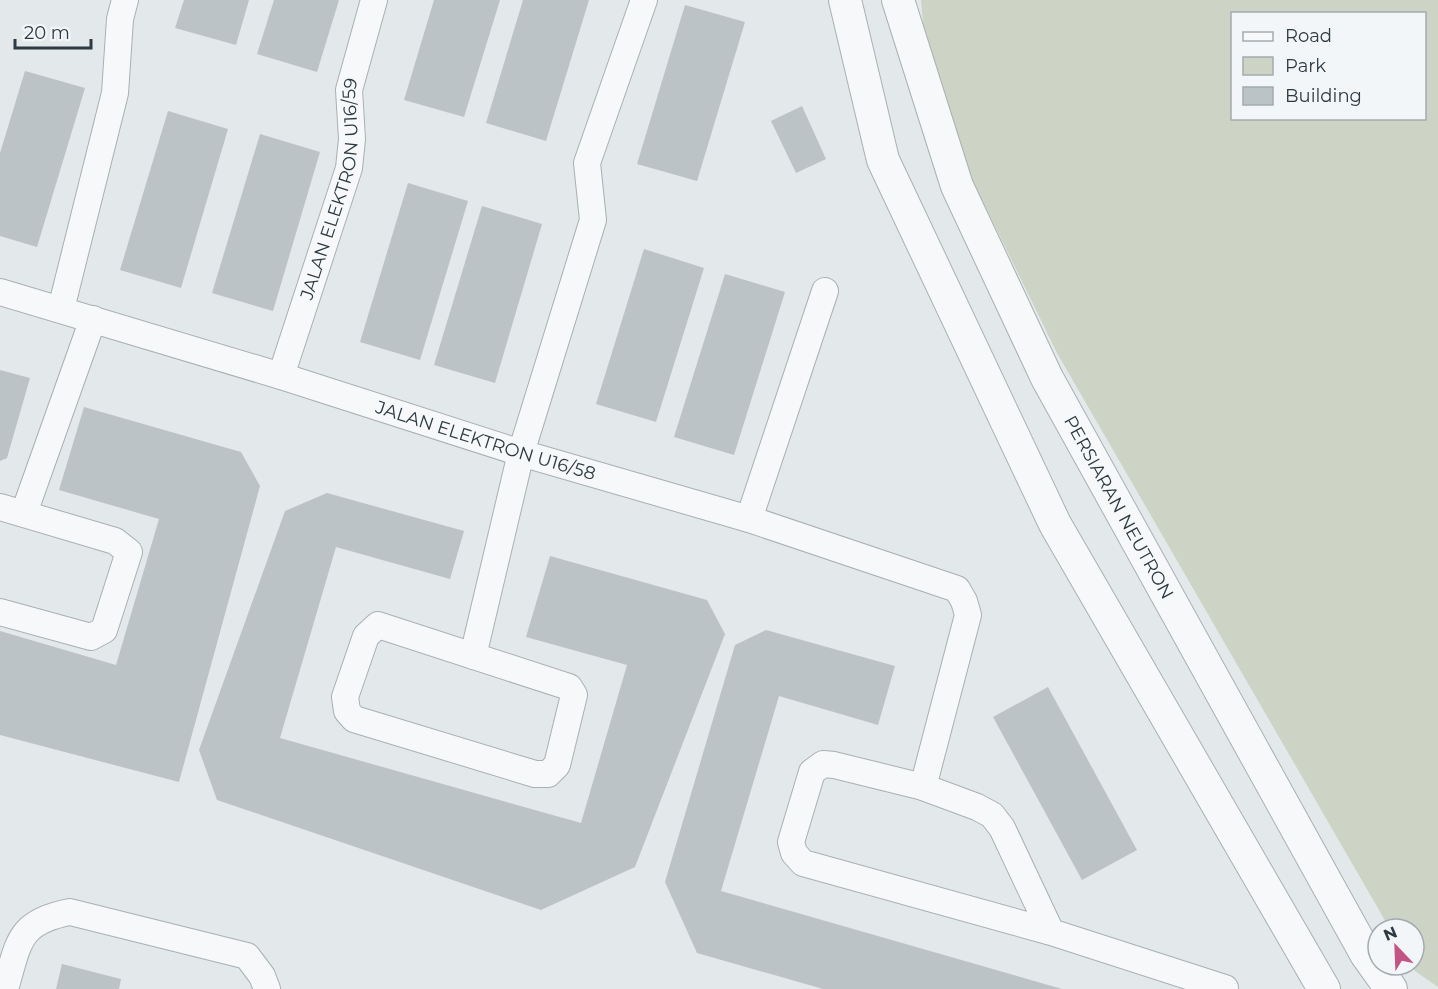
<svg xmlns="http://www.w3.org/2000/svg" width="1438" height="989" font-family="Montserrat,sans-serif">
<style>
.green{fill:#cdd3c5;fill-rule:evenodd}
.building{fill:#bbc3c7}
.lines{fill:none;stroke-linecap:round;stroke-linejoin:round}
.minor-casing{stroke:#a9b0b4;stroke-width:28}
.tertiary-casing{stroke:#a9b0b4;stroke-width:34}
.minor{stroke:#f6f8f9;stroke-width:26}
.tertiary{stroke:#f6f8f9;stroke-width:32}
.labels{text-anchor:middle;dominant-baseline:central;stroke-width:4.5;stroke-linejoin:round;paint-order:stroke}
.street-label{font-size:18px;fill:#2d3a41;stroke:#f3f6f8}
</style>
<rect width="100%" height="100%" fill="#e3e8ea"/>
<path class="green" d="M921,0H1438V987L1415,971L1411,965H1414V929H1390L1057,353L964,163L923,23ZM1232,14H1424V118H1232Z"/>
<g class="building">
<polygon points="184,0 249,0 236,45 175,28"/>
<polygon points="274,0 339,0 317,72 257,54"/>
<polygon points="434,0 500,0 464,117 404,100"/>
<polygon points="523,0 589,0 546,141 486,123"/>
<polygon points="685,5 745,22 697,181 637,164"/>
<polygon points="25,71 85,88 37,247 0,236 0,153"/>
<polygon points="802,106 826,159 796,173 771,121"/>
<polygon points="168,111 228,129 181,288 120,270"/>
<polygon points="260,134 320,152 273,311 212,293"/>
<polygon points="408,183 468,201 420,360 360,342"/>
<polygon points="482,206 542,224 495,383 434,365"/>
<polygon points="644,249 704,268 656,422 596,404"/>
<polygon points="725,274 785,292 734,455 674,437"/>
<polygon points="0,370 30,378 7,458 0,461"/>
<polygon points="84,407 241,452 260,486 179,782 0,735 0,631 116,665 159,519 59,490"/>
<polygon points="327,493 464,531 450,579 336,547 280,738 581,823 627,665 526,637 550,556 707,600 725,634 635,867 541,910 217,800 199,750 285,511"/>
<polygon points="766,630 895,666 878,725 779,696 721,891 1062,989 823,989 697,953 665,882 735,645"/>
<polygon points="1048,687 1137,850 1082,880 993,717"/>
<polygon points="62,964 121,979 119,989 56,989"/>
</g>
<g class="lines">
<g class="minor-casing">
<g id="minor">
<path id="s1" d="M0,292L281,376L521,453L749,519L957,589L964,601L968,615L923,787"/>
<polyline points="61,309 115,93 120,19 125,0"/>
<path id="s2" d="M281,376L349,168L352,139L349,90L374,0"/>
<polyline points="0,507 115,541 129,552 104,630 91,637 0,612"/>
<polyline points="24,513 93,319"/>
<polyline points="749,519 825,291"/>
<polygon points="378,625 569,687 574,695 557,765 548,774 535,774 354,719 347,711 345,697 366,636"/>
<polyline points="473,656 521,453 593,220 587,163 644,0"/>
<polyline points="1051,932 1002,828 992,815 977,807 923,787 834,765 823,764 812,772 791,842 794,853 803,863 1051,932 1225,988"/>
<path d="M5,989C19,943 17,922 70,912L247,956L262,976L267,989"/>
</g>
</g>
<g class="tertiary-casing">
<g id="tertiary">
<polyline points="845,0 883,160 1055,524 1324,989"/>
<path id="s3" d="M898,0L957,186L1047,378L1366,954L1391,989"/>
</g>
</g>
<use href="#minor" class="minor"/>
<use href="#tertiary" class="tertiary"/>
</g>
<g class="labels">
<g class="street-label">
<text stroke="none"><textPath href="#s2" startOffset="195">JALAN ELEKTRON U16/59</textPath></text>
<text stroke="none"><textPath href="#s1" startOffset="508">JALAN ELEKTRON U16/58</textPath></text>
<text stroke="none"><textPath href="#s3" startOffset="555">PERSIARAN NEUTRON</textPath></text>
</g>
</g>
<rect x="1231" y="12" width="195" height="108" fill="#f3f6f8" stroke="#a4abaf" stroke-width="1.5"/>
<rect x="1243" y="32" width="30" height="9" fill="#f6f8f9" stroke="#a4abaf" stroke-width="1.5"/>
<text x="1285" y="42" font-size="18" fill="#2d3a41">Road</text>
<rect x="1243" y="57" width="30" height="18" fill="#cdd3c5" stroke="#a4abaf" stroke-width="1.5"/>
<text x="1285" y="72" font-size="18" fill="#2d3a41">Park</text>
<rect x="1243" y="87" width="30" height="18" fill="#bbc3c7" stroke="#a4abaf" stroke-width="1.5"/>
<text x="1285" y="102" font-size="18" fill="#2d3a41">Building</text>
<g transform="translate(1396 947) rotate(337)"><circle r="28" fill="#f3f6f8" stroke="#a4abaf" stroke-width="1.5"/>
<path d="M0-4.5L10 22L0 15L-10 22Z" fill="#c35585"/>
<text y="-9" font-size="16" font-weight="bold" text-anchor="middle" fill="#2d3a41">N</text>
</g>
<path d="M15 39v9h76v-9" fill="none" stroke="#2d3a41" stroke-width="3"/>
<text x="24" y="39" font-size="18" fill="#2d3a41" stroke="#f3f6f8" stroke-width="4.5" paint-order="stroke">20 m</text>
</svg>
